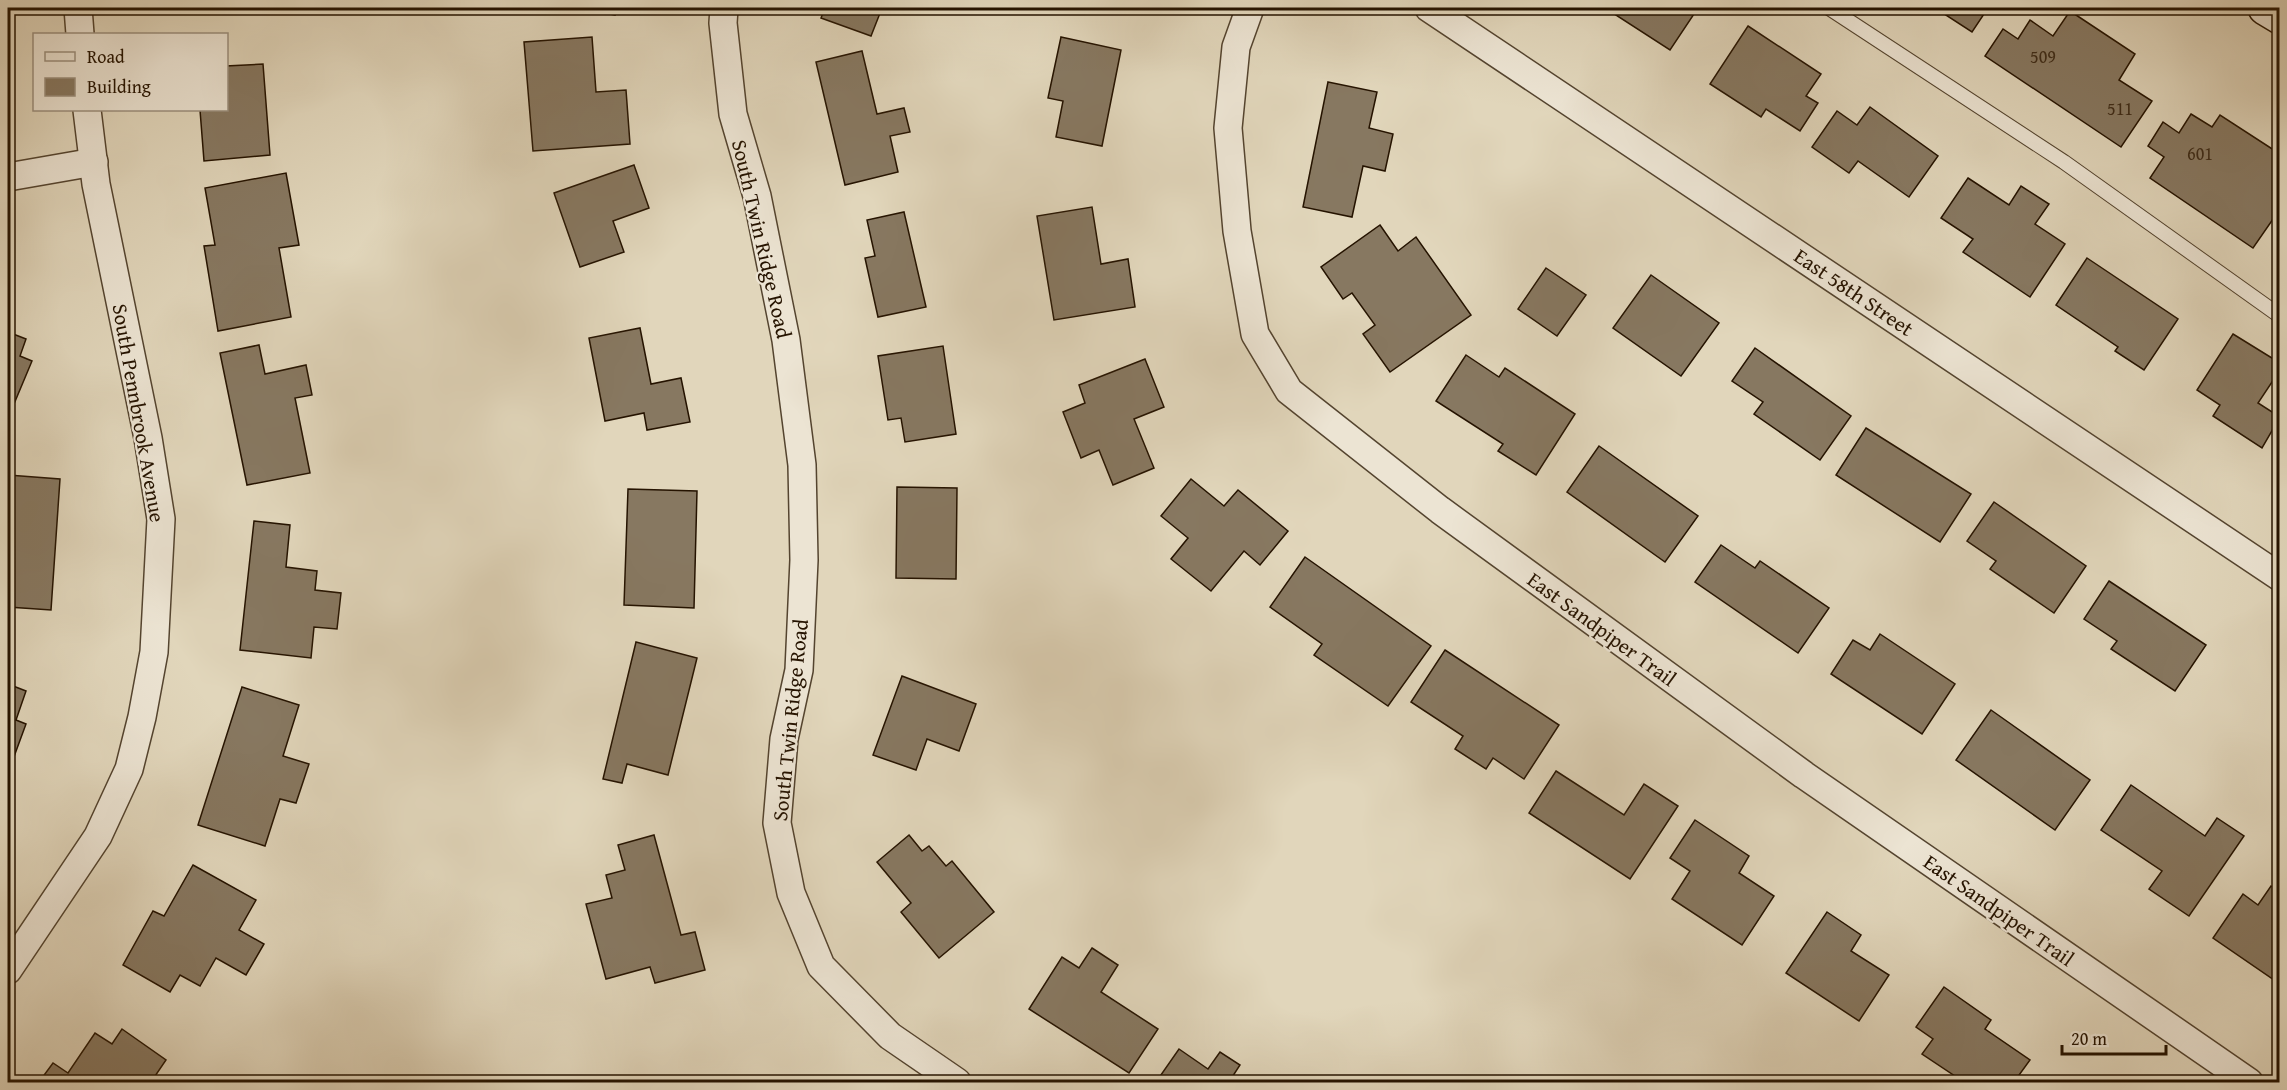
<svg xmlns="http://www.w3.org/2000/svg" width="2287" height="1090" font-family="'Gentium Book Plus',serif">
<style>
.building{fill:#877861;stroke:#251300;stroke-width:1.5}
.lines{fill:none;stroke-linecap:round;stroke-linejoin:round}
.service-casing{stroke:#54442f;stroke-width:16}
.minor-casing{stroke:#54442f;stroke-width:30}
.secondary-casing{stroke:#251300;stroke-width:36}
.service{stroke:#ece4d3;stroke-width:14}
.minor{stroke:#ece4d3;stroke-width:27}
.secondary{stroke:#ece4d3;stroke-width:33}
.labels{text-anchor:middle;dominant-baseline:central;stroke-width:4.5;stroke-linejoin:round;paint-order:stroke}
.number-label{font-size:18px;fill:#3e2c18}
.street-label{font-size:21px;fill:#251300;stroke:#ece4d3}
</style>
<rect width="100%" height="100%" fill="#e1d6bb"/>
<filter id="stains"><feTurbulence type="fractalNoise" baseFrequency=".00333" numOctaves="4"/><feColorMatrix values="0 0 0 0 .2 0 0 0 0 .09 0 0 0 0 .02 0 0 0 .5 -.17"/></filter>
<radialGradient id="worn" r=".72"><stop offset=".6" stop-color="#630" stop-opacity="0"/><stop offset="1" stop-color="#630" stop-opacity=".3"/></radialGradient>
<g class="building">
<polygon points="582,8 616,8 615,15"/>
<polygon points="825,8 882,8 871,36 821,18"/>
<polygon points="1605,8 1698,8 1670,50"/>
<polygon points="1935,8 1988,8 1972,32"/>
<polygon points="2070,11 2135,54 2119,80 2152,101 2121,147 1985,56 2003,29 2018,39 2030,20 2053,36"/>
<polygon points="1748,26 1821,74 1806,96 1818,103 1800,131 1766,109 1761,117 1710,84"/>
<polygon points="592,37 596,92 626,90 630,144 533,151 524,42"/>
<polygon points="1061,37 1121,50 1102,146 1056,137 1063,101 1048,98"/>
<polygon points="862,51 877,114 904,108 910,132 890,136 898,172 845,185 816,62"/>
<polygon points="263,64 270,155 204,161 200,110 226,110 226,66"/>
<polygon points="1328,82 1377,92 1369,128 1393,134 1385,171 1363,166 1352,217 1303,207"/>
<polygon points="1870,107 1938,156 1909,197 1858,161 1849,173 1812,147 1837,111 1857,125"/>
<polygon points="2191,114 2212,127 2220,115 2280,154 2280,165 2276,171 2280,173 2280,209 2253,248 2150,178 2164,157 2148,146 2163,122 2179,133"/>
<polygon points="634,165 649,208 613,221 624,252 580,267 554,193"/>
<polygon points="286,173 299,245 279,248 291,317 218,331 204,246 215,245 205,188"/>
<polygon points="1968,178 2009,205 2021,186 2049,204 2035,224 2065,244 2030,297 1963,252 1973,239 1941,218"/>
<polygon points="1092,207 1101,264 1128,259 1135,307 1054,320 1037,216"/>
<polygon points="904,212 926,307 878,317 865,258 875,256 867,220"/>
<polygon points="1380,225 1398,251 1416,237 1471,315 1390,372 1363,334 1375,325 1352,293 1343,299 1321,267"/>
<polygon points="2087,258 2178,319 2144,370 2115,351 2118,347 2056,305"/>
<polygon points="1546,268 1586,295 1557,336 1518,309"/>
<polygon points="1651,275 1719,323 1681,376 1613,328"/>
<polygon points="640,328 651,384 681,378 690,422 647,430 644,413 605,421 589,338"/>
<polygon points="8,332 26,339 20,356 32,361 11,411 8,410"/>
<polygon points="2233,334 2280,363 2280,370 2258,403 2280,417 2262,448 2213,416 2220,405 2197,390"/>
<polygon points="259,345 265,374 306,365 312,395 295,398 310,473 247,485 220,353"/>
<polygon points="943,346 956,434 905,442 901,418 888,420 878,356"/>
<polygon points="1755,348 1851,416 1820,460 1754,414 1763,402 1732,381"/>
<polygon points="1466,355 1499,377 1505,368 1575,414 1536,475 1498,451 1503,444 1436,401"/>
<polygon points="1145,359 1164,407 1134,419 1154,468 1113,485 1099,450 1081,458 1063,412 1085,403 1079,385"/>
<polygon points="1866,428 1971,494 1940,542 1836,475"/>
<polygon points="1599,446 1698,516 1665,562 1567,492"/>
<polygon points="8,475 60,479 51,610 8,607"/>
<polygon points="1191,479 1224,506 1238,490 1288,531 1260,565 1244,551 1211,591 1171,559 1188,538 1161,516"/>
<polygon points="897,487 957,488 956,579 896,578"/>
<polygon points="628,489 697,491 694,608 624,605"/>
<polygon points="1994,502 2086,566 2054,613 1990,569 1996,561 1967,541"/>
<polygon points="254,521 290,525 286,567 317,571 315,590 341,593 337,629 314,627 311,658 240,650"/>
<polygon points="1721,545 1755,568 1760,561 1829,608 1798,653 1695,582"/>
<polygon points="1305,557 1431,646 1388,706 1314,655 1322,644 1270,607"/>
<polygon points="2109,581 2206,645 2175,691 2111,649 2117,641 2084,619"/>
<polygon points="1880,634 1955,684 1922,734 1831,674 1853,640 1870,650"/>
<polygon points="636,642 697,658 668,775 627,764 622,783 603,779"/>
<polygon points="1445,650 1559,725 1524,779 1493,758 1486,769 1455,749 1463,736 1411,702"/>
<polygon points="902,676 976,704 959,751 927,739 916,770 873,755"/>
<polygon points="8,684 26,691 16,720 26,724 8,773"/>
<polygon points="242,687 299,705 283,756 309,764 296,803 280,799 265,846 198,825"/>
<polygon points="1991,710 2090,780 2055,830 1956,760"/>
<polygon points="1556,771 1624,815 1644,784 1678,806 1630,879 1529,813"/>
<polygon points="2131,785 2205,836 2217,818 2244,836 2189,916 2149,889 2162,871 2101,830"/>
<polygon points="1695,820 1749,856 1739,873 1774,896 1742,945 1672,899 1690,871 1670,858"/>
<polygon points="654,835 681,935 695,932 705,970 655,983 650,967 606,979 586,904 612,898 606,875 625,870 618,845"/>
<polygon points="909,835 922,851 929,846 946,866 952,861 994,912 939,958 901,912 911,903 877,862"/>
<polygon points="193,865 256,900 239,930 264,944 246,975 216,958 200,986 180,975 170,992 123,965 153,911 164,916"/>
<polygon points="2271,886 2280,892 2280,984 2213,938 2243,894 2258,905"/>
<polygon points="1827,912 1861,935 1851,951 1889,975 1859,1021 1786,973"/>
<polygon points="1092,948 1118,965 1101,992 1158,1029 1129,1073 1029,1009 1062,957 1079,968"/>
<polygon points="1944,987 1991,1020 1985,1029 2030,1060 2014,1082 1964,1082 1922,1054 1933,1039 1916,1027"/>
<polygon points="122,1029 166,1060 151,1082 39,1082 53,1063 68,1073 95,1033 112,1044"/>
<polygon points="1179,1049 1208,1069 1220,1052 1240,1065 1229,1082 1156,1082"/>
</g>
<g class="lines">
<g class="service-casing">
<polyline id="service" points="1829,8 2064,162 2280,316"/>
</g>
<g class="minor-casing">
<g id="minor">
<polyline points="78,8 80,34"/>
<polyline points="724,8 723,23 733,114 757,196 786,340 802,465 804,560 799,670 784,739 777,823 791,893 821,966 890,1036 957,1082"/>
<polyline points="1250,8 1236,47 1228,128 1237,231 1255,334 1289,391 1440,510 1804,775 2249,1082"/>
<polyline points="1429,8 2280,577"/>
<polyline points="8,177 94,162"/>
<polyline points="8,970 98,836 129,769 142,717 154,652 161,519 148,438 96,184 87,110"/>
</g>
</g>
<g class="secondary-casing">
<polyline id="secondary" points="2265,8 2280,17"/>
</g>
<use href="#service" class="service"/>
<use href="#minor" class="minor"/>
<use href="#secondary" class="secondary"/>
</g>
<g class="labels">
<g class="number-label">
<text x="2043" y="56">509</text>
<text x="2120" y="108">511</text>
<text x="2200" y="153">601</text>
</g>
<g class="street-label">
<text transform="translate(762 239) rotate(77)">South Twin Ridge Road</text>
<text transform="translate(1854 292) rotate(34)">East 58th Street</text>
<text transform="translate(139 413) rotate(80)">South Pennbrook Avenue</text>
<text transform="translate(1602 629) rotate(36)">East Sandpiper Trail</text>
<text transform="translate(790 720) rotate(-84)">South Twin Ridge Road</text>
<text transform="translate(1999 910) rotate(35)">East Sandpiper Trail</text>
</g>
</g>
<rect width="2287" height="1090" fill="none" stroke="#e1d6bb" stroke-width="30"/>
<rect x="9" y="9" width="2269" height="1072" fill="none" stroke="#251300" stroke-width="3"/>
<rect x="15" y="15" width="2257" height="1060" fill="none" stroke="#251300" stroke-width="1.5"/>
<rect x="33" y="33" width="195" height="78" fill="#ece4d3" stroke="#9c907f" stroke-width="1.5"/>
<rect x="45" y="52" width="30" height="9" fill="#ece4d3" stroke="#9c907f" stroke-width="1.5"/>
<text x="87" y="63" font-size="18" fill="#251300">Road</text>
<rect x="45" y="78" width="30" height="18" fill="#877861" stroke="#9c907f" stroke-width="1.5"/>
<text x="87" y="93" font-size="18" fill="#251300">Building</text>
<path d="M2062 1045v9h104v-9" fill="none" stroke="#251300" stroke-width="3"/>
<text x="2071" y="1045" font-size="18" fill="#251300" stroke="#ece4d3" stroke-width="4.5" paint-order="stroke">20 m</text>
<rect width="100%" height="100%" filter="url(#stains)"/>
<rect width="100%" height="100%" fill="url(#worn)"/>
</svg>
